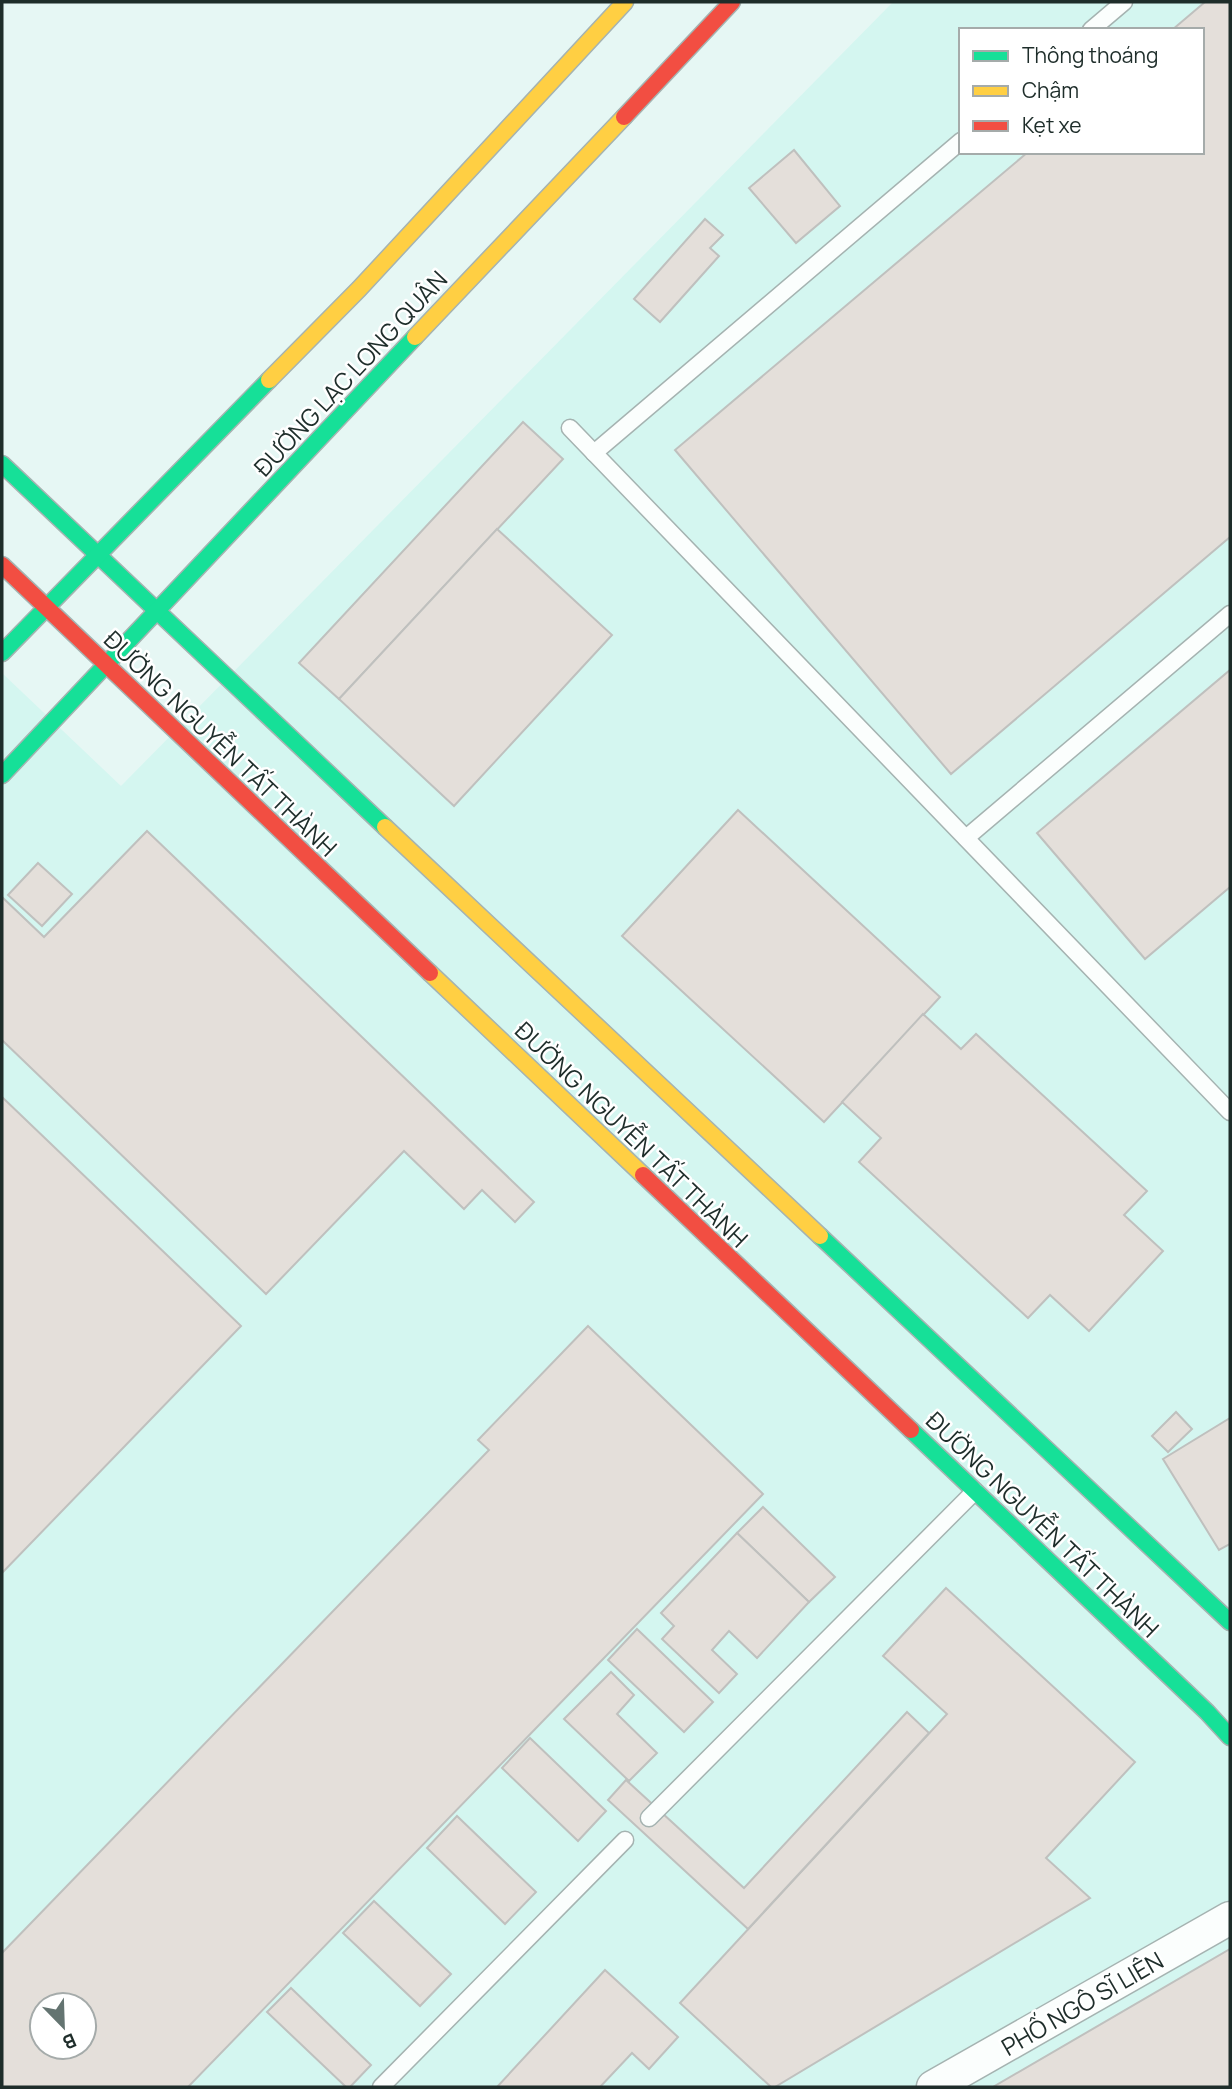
<svg xmlns="http://www.w3.org/2000/svg" width="1232" height="2089" font-family="Manrope,sans-serif">
<style>
.built{fill:#d4f6f0;fill-rule:evenodd}
.building{fill:#e4dfda;stroke:#bfc0be;stroke-width:2;fill-rule:evenodd}
.lines{fill:none;stroke-linecap:round;stroke-linejoin:round}
.lane-casing{stroke:#a5b3b1;stroke-width:19}
.street-casing{stroke:#a5b3b1;stroke-width:35}
.fast-casing{stroke:#a5b3b1;stroke-width:19}
.slow-casing{stroke:#a5b3b1;stroke-width:19}
.jam-casing{stroke:#a5b3b1;stroke-width:19}
.lane{stroke:#fbfefd;stroke-width:16}
.street{stroke:#fbfefd;stroke-width:32}
.fast{stroke:#16e098;stroke-width:16}
.slow{stroke:#ffcf43;stroke-width:16}
.jam{stroke:#f24e42;stroke-width:16}
.labels{text-anchor:middle;dominant-baseline:central;stroke-width:5;stroke-linejoin:round;paint-order:stroke}
.street-label{font-size:24px;fill:#1e2d2a;stroke:#fff}
</style>
<rect width="100%" height="100%" fill="#e6f7f4"/>
<path class="built" d="M893,2H1230V2087H2V673L121,786ZM961,30H1202V152H961ZM42,2005H84V2047H42Z"/>
<g class="building">
<polygon points="1205,2 1230,2 1230,537 951,774 675,450 1028,152 1202,152 1202,30 1172,30"/>
<polygon points="794,150 840,206 796,243 749,188"/>
<polygon points="705,219 723,235 710,248 719,256 660,322 634,299"/>
<polygon points="523,422 563,459 339,699 299,663"/>
<polygon points="497,529 612,635 454,806 339,699"/>
<polygon points="1230,670 1230,887 1145,959 1037,833"/>
<polygon points="738,810 940,997 824,1122 622,936"/>
<polygon points="147,831 534,1202 515,1222 482,1190 464,1209 404,1151 266,1294 2,1040 2,899 3,898 44,937"/>
<polygon points="38,863 72,894 42,926 8,895"/>
<polygon points="923,1014 961,1049 976,1034 1147,1191 1124,1215 1163,1251 1089,1331 1050,1295 1028,1318 859,1162 881,1138 842,1102"/>
<polygon points="2,1097 241,1326 2,1573"/>
<path d="M588,1326L763,1494L188,2087H2V1953L489,1450L478,1440ZM42,2005H84V2047H42Z"/>
<polygon points="1176,1412 1192,1429 1168,1452 1152,1436"/>
<polygon points="1230,1418 1230,1544 1219,1550 1163,1459"/>
<polygon points="763,1507 835,1577 809,1602 737,1533"/>
<polygon points="737,1533 809,1602 757,1658 729,1631 712,1650 737,1674 719,1693 662,1639 674,1626 661,1613"/>
<polygon points="946,1588 1135,1762 1046,1858 1090,1898 775,2087 771,2087 680,2003 947,1714 883,1656"/>
<polygon points="637,1629 713,1702 684,1732 608,1660"/>
<polygon points="611,1672 634,1695 617,1714 657,1753 629,1781 564,1719"/>
<polygon points="907,1712 929,1733 748,1929 608,1800 626,1780 744,1888"/>
<polygon points="530,1738 606,1811 578,1841 502,1768"/>
<polygon points="457,1816 536,1892 505,1924 427,1848"/>
<polygon points="374,1901 451,1974 420,2006 343,1933"/>
<polygon points="1230,1949 1230,2087 993,2087"/>
<polygon points="605,1970 678,2037 649,2069 632,2053 600,2087 497,2087"/>
<polygon points="291,1988 371,2065 350,2087 346,2087 267,2012"/>
</g>
<g class="lines">
<g class="lane-casing">
<g id="lane">
<polyline points="1091,30 1124,2"/>
<polyline points="570,428 1230,1112"/>
<polyline points="594,453 961,141"/>
<polyline points="966,838 1230,614"/>
<polyline points="649,1818 975,1491"/>
<polyline points="381,2087 625,1840"/>
</g>
</g>
<g class="street-casing">
<polyline id="street" points="933,2087 1230,1918"/>
</g>
<g class="fast-casing">
<g id="fast">
<polyline points="2,464 385,827"/>
<polyline points="2,653 269,380"/>
<polyline points="2,775 415,337"/>
<polyline points="820,1236 1230,1622"/>
<polyline points="911,1430 1207,1712 1230,1737"/>
</g>
</g>
<g class="slow-casing">
<g id="slow">
<polyline points="415,337 624,117"/>
<polyline points="269,380 359,289 625,2"/>
<polyline points="385,827 820,1236"/>
<polyline points="430,973 643,1175"/>
</g>
</g>
<g class="jam-casing">
<g id="jam">
<polyline points="624,117 732,2"/>
<polyline points="2,565 430,973"/>
<polyline points="643,1175 911,1430"/>
</g>
</g>
<use href="#lane" class="lane"/>
<use href="#street" class="street"/>
<use href="#fast" class="fast"/>
<use href="#slow" class="slow"/>
<use href="#jam" class="jam"/>
</g>
<g class="labels">
<g class="street-label">
<text transform="translate(350 373) rotate(-47)">ĐƯỜNG LẠC LONG QUÂN</text>
<text transform="translate(221 743) rotate(44)">ĐƯỜNG NGUYỄN TẤT THÀNH</text>
<text transform="translate(632 1134) rotate(44)">ĐƯỜNG NGUYỄN TẤT THÀNH</text>
<text transform="translate(1043 1524) rotate(44)">ĐƯỜNG NGUYỄN TẤT THÀNH</text>
<text transform="translate(1082 2003) rotate(-30)">PHỐ NGÔ SĨ LIÊN</text>
</g>
</g>
<rect width="1232" height="2089" fill="none" stroke="#1e2d2a" stroke-width="7"/>
<rect x="959" y="28" width="245" height="126" fill="#ffffff" stroke="#a5abaa" stroke-width="2"/>
<rect x="973" y="51" width="35" height="10" fill="#16e098" stroke="#a5abaa" stroke-width="2"/>
<text x="1022" y="63" font-size="21" fill="#1e2d2a">Thông thoáng</text>
<rect x="973" y="86" width="35" height="10" fill="#ffcf43" stroke="#a5abaa" stroke-width="2"/>
<text x="1022" y="98" font-size="21" fill="#1e2d2a">Chậm</text>
<rect x="973" y="121" width="35" height="10" fill="#f24e42" stroke="#a5abaa" stroke-width="2"/>
<text x="1022" y="133" font-size="21" fill="#1e2d2a">Kẹt xe</text>
<g transform="translate(63 2026) rotate(157)"><circle r="33" fill="#ffffff" stroke="#a5abaa" stroke-width="2"/>
<path d="M0-5L12 26L0 18L-12 26Z" fill="#647471"/>
<text y="-10" font-size="19" font-weight="bold" text-anchor="middle" fill="#1e2d2a">B</text>
</g>
</svg>
